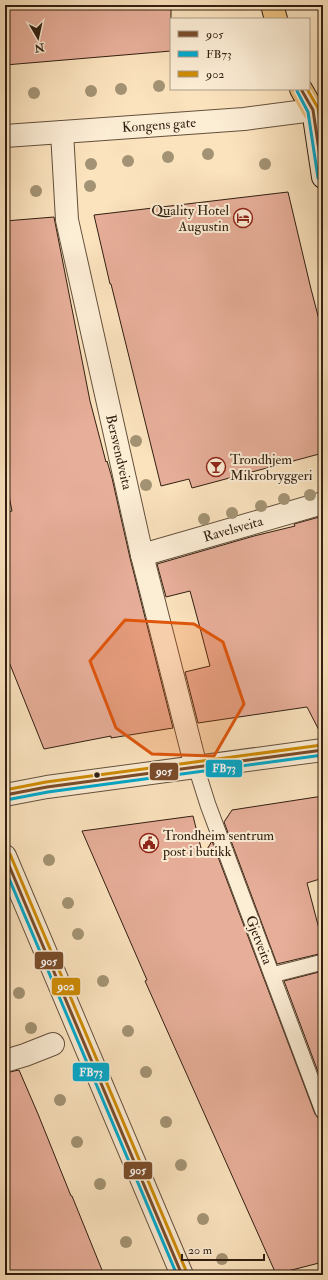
<svg xmlns="http://www.w3.org/2000/svg" width="328" height="1280" font-family="'IM FELL Double Pica',serif">
<style>
.building{fill:#e7ae99;stroke:#311f11}
.lines{fill:none;stroke-linecap:round;stroke-linejoin:round}
.service-casing{stroke:#64503c;stroke-width:17}
.pedestrian-casing{stroke:#64503c;stroke-width:24}
.minor-casing{stroke:#64503c;stroke-width:24}
.secondary-casing{stroke:#311f11;stroke-width:24}
.primary-casing{stroke:#311f11;stroke-width:24}
.service{stroke:#fcedd5;stroke-width:15}
.pedestrian{stroke:#fcedd5;stroke-width:22}
.minor{stroke:#fcedd5;stroke-width:22}
.secondary{stroke:#fcedd5;stroke-width:22}
.primary{stroke:#eec27f;stroke-width:22}
.bus-1-casing{stroke:#fcedd5;stroke-width:6}
.bus-2-casing{stroke:#fcedd5;stroke-width:6}
.bus-3-casing{stroke:#fcedd5;stroke-width:6}
.bus-1{stroke:#7a4b2a;stroke-width:3}
.bus-2{stroke:#00a9ce;stroke-width:3}
.bus-3{stroke:#cf8b03;stroke-width:3}
.tree{fill:#a39374}
.marked{fill:#df560c;fill-opacity:0.2;stroke:#df560c;stroke-width:3;stroke-linejoin:round}
.bus-dot{fill:#311f11;stroke:#fcedd5;stroke-width:1.5}
.labels{text-anchor:middle;dominant-baseline:central;stroke-width:4;stroke-linejoin:round;paint-order:stroke}
.street-label{font-size:14px;fill:#311f11;stroke:#fcedd5}
.poi-label{font-size:14px;fill:#311f11;stroke:#fcedd5;text-anchor:start}
.line-badge{stroke:#fcedd5;stroke-width:1.5}
.badge-label{font-size:11px;text-anchor:middle;font-weight:bold;fill:#fff}
</style>
<rect width="100%" height="100%" fill="#fbe3be"/>
<filter id="stains"><feTurbulence type="fractalNoise" baseFrequency=".005" numOctaves="4"/><feColorMatrix values="0 0 0 0 .2 0 0 0 0 .09 0 0 0 0 .02 0 0 0 .5 -.17"/></filter>
<radialGradient id="worn" r=".72"><stop offset=".6" stop-color="#630" stop-opacity="0"/><stop offset="1" stop-color="#630" stop-opacity=".3"/></radialGradient>
<g class="building">
<polygon points="5,5 171,5 171,51 5,65"/>
<polygon points="288,192 311,289 323,335 323,453 192,488 189,479 161,486 111,284 110,284 94,215"/>
<polygon points="54,217 90,401 106,462 107,461 112,478 130,558 173,728 111,738 111,736 44,749 5,652 5,513 12,511 5,476 5,221"/>
<polygon points="323,516 323,738 307,707 198,723 185,672 210,666 200,628 190,591 166,597 157,564 254,536 295,526 294,524"/>
<polygon points="323,796 323,878 307,883 323,944 323,953 277,964 224,822 232,810"/>
<polygon points="193,816 203,856 212,841 315,1114 318,1118 323,1120 323,1262 276,1274 145,981 147,980 82,831"/>
<polygon points="323,971 323,1085 284,981"/>
<polygon points="19,1070 38,1114 71,1196 72,1196 104,1275 5,1275 5,1073"/>
</g>
<g class="lines">
<g class="service-casing">
<g id="service">
<polyline points="196,767 208,805 323,1111"/>
<polyline points="272,975 323,962"/>
</g>
</g>
<g class="pedestrian-casing">
<g id="pedestrian">
<polyline points="5,136 62,132"/>
<polyline points="5,1061 25,1055 53,1044"/>
</g>
</g>
<g class="minor-casing">
<g id="minor">
<polyline points="142,555 323,503"/>
<polyline points="196,767 142,555 67,220 62,132 244,119 313,110"/>
<polyline points="5,795 47,787 323,750"/>
<polyline points="5,856 182,1275"/>
</g>
</g>
<g class="secondary-casing">
<polyline id="secondary" points="313,110 323,177"/>
</g>
<g class="primary-casing">
<g id="primary">
<polyline points="272,5 276,19"/>
<polyline points="301,89 313,110"/>
</g>
</g>
<use href="#service" class="service"/>
<use href="#pedestrian" class="pedestrian"/>
<use href="#minor" class="minor"/>
<use href="#secondary" class="secondary"/>
<use href="#primary" class="primary"/>
<g class="bus-1-casing">
<g id="bus-1">
<polyline points="301,89 313,110 323,177"/>
<polyline points="5,795 47,787 323,750"/>
<polyline points="5,856 182,1275"/>
</g>
</g>
<g class="bus-2-casing">
<g id="bus-2">
<polyline points="297,91 308,112 318,178"/>
<polyline points="6,800 48,792 323,755"/>
<polyline points="5,869 177,1275"/>
</g>
</g>
<g class="bus-3-casing">
<g id="bus-3">
<polyline points="307,89 318,108 323,143"/>
<polyline points="5,790 46,782 322,745"/>
<polyline points="10,854 187,1273"/>
</g>
</g>
<use href="#bus-1" class="bus-1"/>
<use href="#bus-2" class="bus-2"/>
<use href="#bus-3" class="bus-3"/>
</g>
<g class="tree">
<circle cx="159" cy="86" r="6"/>
<circle cx="121" cy="89" r="6"/>
<circle cx="91" cy="91" r="6"/>
<circle cx="34" cy="93" r="6"/>
<circle cx="208" cy="154" r="6"/>
<circle cx="168" cy="157" r="6"/>
<circle cx="128" cy="161" r="6"/>
<circle cx="91" cy="164" r="6"/>
<circle cx="265" cy="164" r="6"/>
<circle cx="90" cy="186" r="6"/>
<circle cx="36" cy="191" r="6"/>
<circle cx="136" cy="441" r="6"/>
<circle cx="146" cy="485" r="6"/>
<circle cx="310" cy="495" r="6"/>
<circle cx="284" cy="499" r="6"/>
<circle cx="261" cy="506" r="6"/>
<circle cx="232" cy="513" r="6"/>
<circle cx="204" cy="519" r="6"/>
<circle cx="49" cy="860" r="6"/>
<circle cx="68" cy="903" r="6"/>
<circle cx="78" cy="934" r="6"/>
<circle cx="103" cy="981" r="6"/>
<circle cx="19" cy="993" r="6"/>
<circle cx="31" cy="1028" r="6"/>
<circle cx="128" cy="1031" r="6"/>
<circle cx="146" cy="1072" r="6"/>
<circle cx="60" cy="1100" r="6"/>
<circle cx="166" cy="1122" r="6"/>
<circle cx="77" cy="1142" r="6"/>
<circle cx="181" cy="1165" r="6"/>
<circle cx="100" cy="1184" r="6"/>
<circle cx="203" cy="1219" r="6"/>
<circle cx="126" cy="1242" r="6"/>
<circle cx="222" cy="1259" r="6"/>
</g>
<path class="marked" d="M125,620L194,624L223,642L244,704L214,756L152,754L116,728L90,661Z"/>
<defs>
<g id="hotel-ring" transform="scale(1)"><circle r="9.5" fill="#fcedd5" stroke="#8f2418" stroke-width="1.5"/><path d="M-6-4.5h1.5V1H6V5H4.5V3h-9V5H-6ZM-4 0a1.8 1.8 0 1 1 3.6 0ZM.5 0V-2.5h3Q6-2.5 6 0Z" fill="#8f2418"/></g>
<g id="bar-ring" transform="scale(1)"><circle r="9.5" fill="#fcedd5" stroke="#8f2418" stroke-width="1.5"/><path d="M-6-5H6L.8 .8V4.5H3.5V6h-7V4.5H-.8V.8Z" fill="#8f2418"/></g>
<g id="civic-ring" transform="scale(1)"><circle r="9.5" fill="#fcedd5" stroke="#8f2418" stroke-width="1.5"/><path d="M-.6-6.5H3V-4.5H.6V-3L4-1V1h2V6H-6V1h2V-1L-.6-3ZM-1.2 2.5V6h2.4V2.5Z" fill="#8f2418"/></g>
</defs>
<g fill-rule="evenodd">
<use href="#hotel-ring" x="243" y="218"/>
<use href="#bar-ring" x="216" y="467"/>
<use href="#civic-ring" x="149" y="843"/>
</g>
<circle class="bus-dot" cx="97" cy="775" r="3.5"/>
<g class="labels">
<g class="street-label">
<text transform="translate(159 125) rotate(-4)">Kongens gate</text>
<text transform="translate(119 452) rotate(77)">Bersvendveita</text>
<text transform="translate(233 529) rotate(-16)">Ravelsveita</text>
<text transform="translate(259 940) rotate(69)">Gjetveita</text>
</g>
<g class="poi-label">
<text x="229" y="210" text-anchor="end">Quality Hotel<tspan x="229" dy="16">Augustin</tspan></text>
<text x="230" y="459">Trondhjem<tspan x="230" dy="16">Mikrobryggeri</tspan></text>
<text x="163" y="835">Trondheim sentrum<tspan x="163" dy="16">post i butikk</tspan></text>
</g>
</g>
<g class="line-badge">
<rect x="205" y="759" width="38" height="19" rx="4" fill="#00a9ce"/>
<rect x="149" y="762" width="30" height="19" rx="4" fill="#7a4b2a"/>
<rect x="34" y="951" width="30" height="19" rx="4" fill="#7a4b2a"/>
<rect x="51" y="977" width="30" height="19" rx="4" fill="#cf8b03"/>
<rect x="72" y="1062" width="38" height="20" rx="4" fill="#00a9ce"/>
<rect x="123" y="1161" width="30" height="19" rx="4" fill="#7a4b2a"/>
</g>
<g class="badge-label">
<text x="224" y="772">FB73</text>
<text x="164" y="775">905</text>
<text x="49" y="965">905</text>
<text x="66" y="990">902</text>
<text x="91" y="1076">FB73</text>
<text x="138" y="1174">905</text>
</g>
<rect width="328" height="1280" fill="none" stroke="#fbe3be" stroke-width="20"/>
<rect x="6" y="6" width="316" height="1268" fill="none" stroke="#311f11" stroke-width="2"/>
<rect x="10" y="10" width="308" height="1260" fill="none" stroke="#311f11"/>
<rect x="170" y="18" width="140" height="72" fill="#fcedd5" stroke="#ab9b87"/>
<rect x="178" y="31" width="20" height="6" fill="#7a4b2a" stroke="#ab9b87"/>
<text x="206" y="38" font-size="12" fill="#311f11">905</text>
<rect x="178" y="51" width="20" height="6" fill="#00a9ce" stroke="#ab9b87"/>
<text x="206" y="58" font-size="12" fill="#311f11">FB73</text>
<rect x="178" y="71" width="20" height="6" fill="#cf8b03" stroke="#ab9b87"/>
<text x="206" y="78" font-size="12" fill="#311f11">902</text>
<g transform="translate(38 38) rotate(171)" stroke="#fcedd5" stroke-width="3" paint-order="stroke">
<path d="M0-3L7 15L0 10L-7 15Z" fill="#311f11"/>
<text y="-6" font-size="11" font-weight="bold" text-anchor="middle" fill="#311f11">N</text>
</g>
<path d="M182 1254v6h82v-6" fill="none" stroke="#311f11" stroke-width="2"/>
<text x="188" y="1254" font-size="12" fill="#311f11" stroke="#fcedd5" stroke-width="3" paint-order="stroke">20 m</text>
<rect width="100%" height="100%" filter="url(#stains)"/>
<rect width="100%" height="100%" fill="url(#worn)"/>
</svg>
